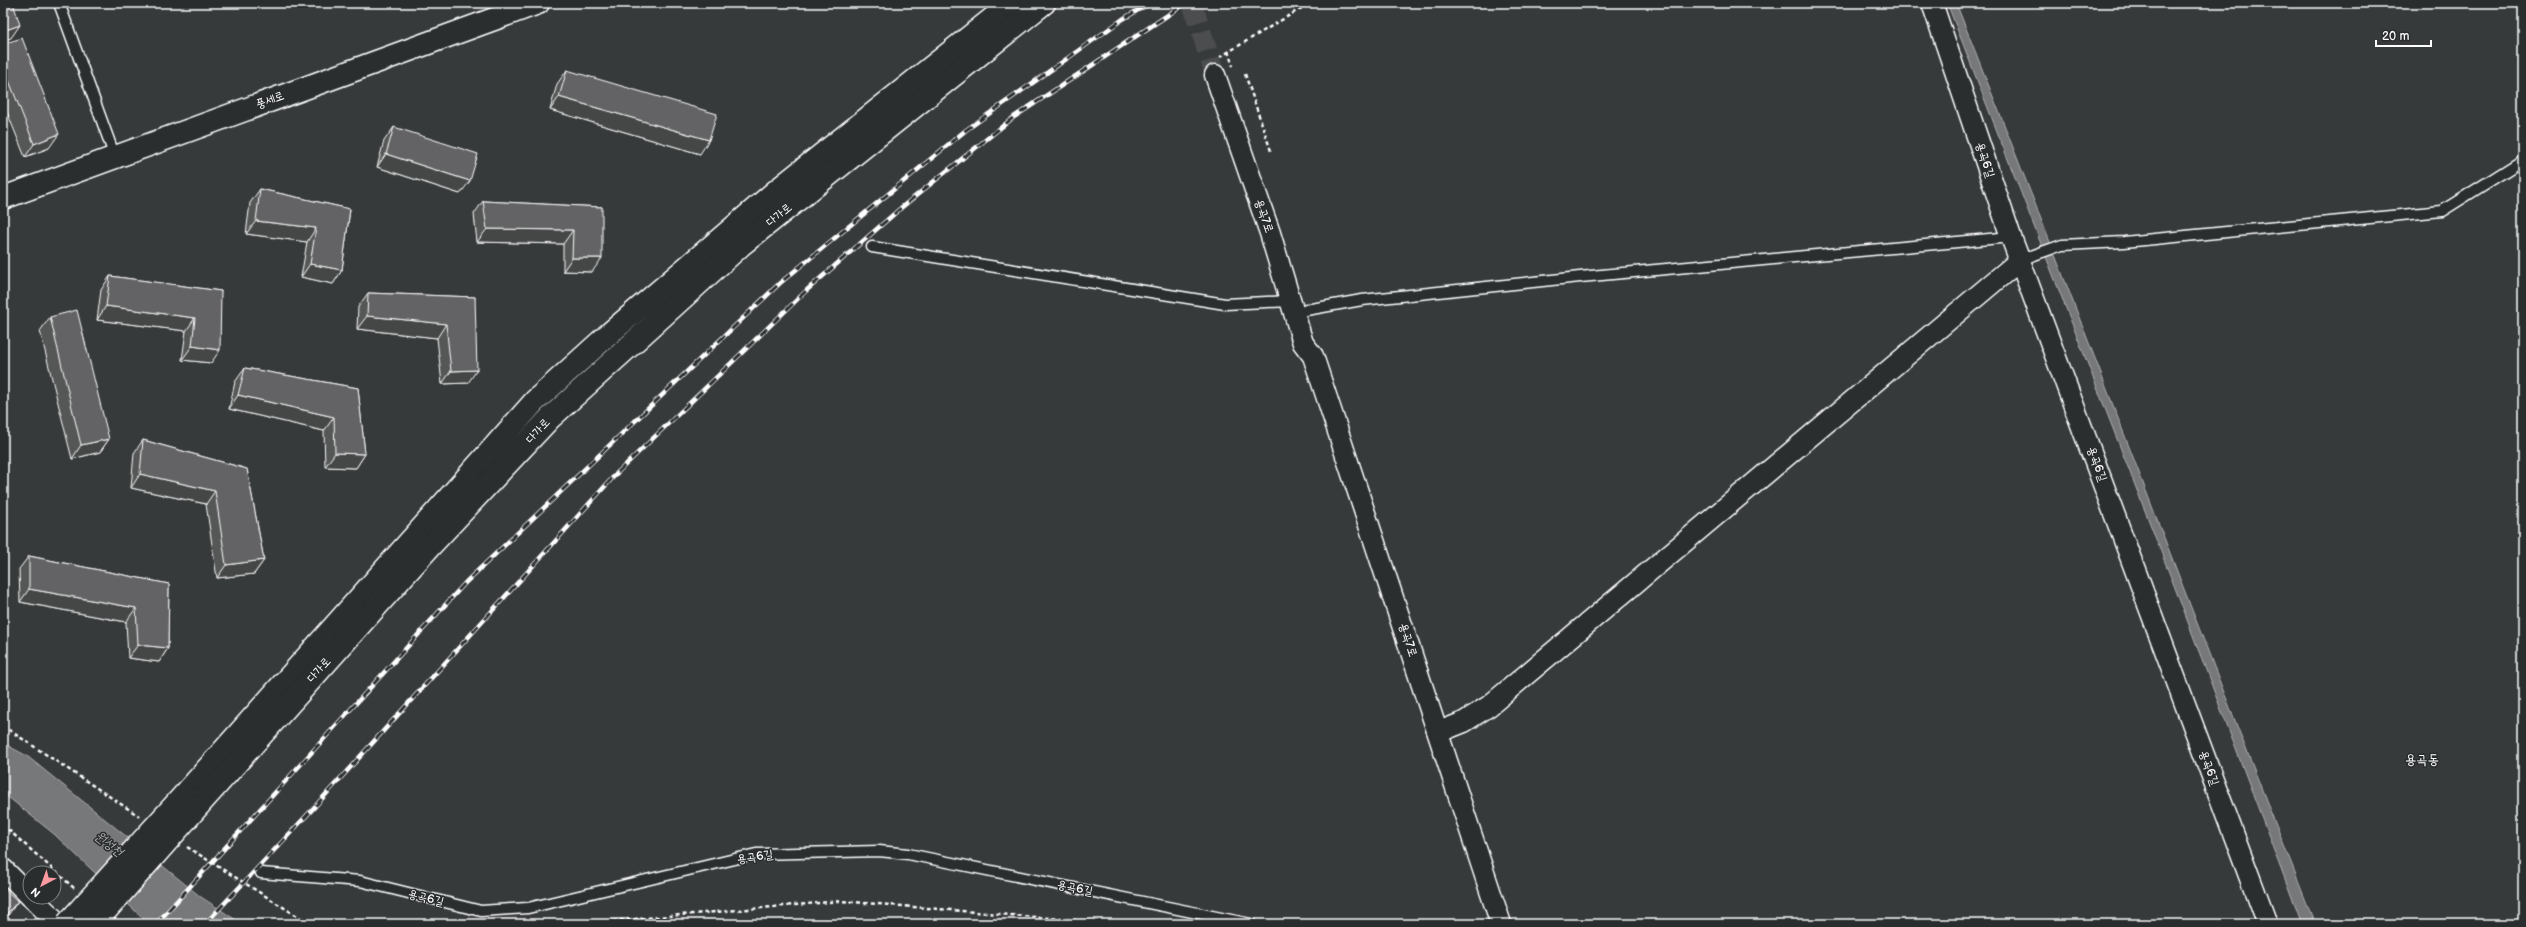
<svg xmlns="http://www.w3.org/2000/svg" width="2526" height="927" font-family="'Balsamiq Sans','Poor Story',sans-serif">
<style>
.water{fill:#767879;stroke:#adaeaf}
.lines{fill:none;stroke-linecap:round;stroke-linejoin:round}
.street-tunnel{stroke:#4b4e4f;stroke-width:20;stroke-dasharray:20 10;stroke-linecap:butt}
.lane-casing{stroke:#fff;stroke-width:13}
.street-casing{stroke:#fff;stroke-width:23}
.secondary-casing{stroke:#fff;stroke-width:25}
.path{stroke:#fff;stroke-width:2.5;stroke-dasharray:4 3;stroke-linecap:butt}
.lane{stroke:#2a2d2e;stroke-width:10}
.street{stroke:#2a2d2e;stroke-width:20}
.secondary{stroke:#2a2d2e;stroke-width:22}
.rail-casing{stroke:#fff;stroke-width:4.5}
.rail{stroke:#2a2d2e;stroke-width:3;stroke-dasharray:9;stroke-linecap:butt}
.secondary-bridge-casing{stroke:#fff;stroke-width:25;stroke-linecap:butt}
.secondary-bridge{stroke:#2a2d2e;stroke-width:22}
.wall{fill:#555657;stroke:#fff}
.shaded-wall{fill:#454647;stroke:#fff}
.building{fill:#636465;stroke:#fff}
.labels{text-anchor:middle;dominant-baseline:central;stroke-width:3;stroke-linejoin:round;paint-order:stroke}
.street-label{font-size:12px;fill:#fff;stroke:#2a2d2e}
.water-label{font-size:13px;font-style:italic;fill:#b4b5b5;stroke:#2a2d2e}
.quarter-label{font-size:14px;fill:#fff;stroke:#2a2d2e}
</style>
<rect width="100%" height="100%" fill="#373a3b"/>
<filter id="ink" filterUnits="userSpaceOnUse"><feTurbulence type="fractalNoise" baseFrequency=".025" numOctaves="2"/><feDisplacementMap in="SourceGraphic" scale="8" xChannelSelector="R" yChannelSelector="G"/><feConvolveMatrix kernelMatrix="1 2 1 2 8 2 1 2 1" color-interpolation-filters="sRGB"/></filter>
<g filter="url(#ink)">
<g class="water">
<path d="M1947,3H1956C2078,309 2193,618 2315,924H2302L2172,580Z"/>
<polygon points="3,743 27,756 201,897 242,924 149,924 54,834 3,793"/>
<polygon points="859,923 953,923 958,924 842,924"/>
</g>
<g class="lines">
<polyline class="street-tunnel" points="1192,3 1215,75"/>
<g class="lane-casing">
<g id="lane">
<polyline points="59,3 115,157"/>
<polyline points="872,247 1225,304 1290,301"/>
<polyline points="2020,260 2062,245 2124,242 2442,211 2523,160"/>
<polyline points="1306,310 1362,300 1580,277 2011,237"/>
<polyline points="261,873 360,881 481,911 528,908 756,854 879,851 908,854 1251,924"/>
</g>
</g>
<g class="street-casing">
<g id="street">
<polyline points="1932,3 2011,237 2267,924"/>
<polyline points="1215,75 1270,233 1303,343 1313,356 1501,924"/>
<polyline points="1439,732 1464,722 1489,706 2020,260"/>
<polyline points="3,869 30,896"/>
<polyline points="31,897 54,919"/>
</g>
</g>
<g class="secondary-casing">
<g id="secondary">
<polyline points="3,198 538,3"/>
<polyline points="184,795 535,401 609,334 776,191 1012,3"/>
<polyline points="199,805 432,544 550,418 741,245 1044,3"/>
</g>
</g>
<g class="path">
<polyline points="1228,51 1233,66"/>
<polyline points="1220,57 1310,3"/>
<polyline points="1245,74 1271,151"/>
<polyline points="3,726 139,816"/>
<polyline points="3,825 74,888"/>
<polyline points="187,847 310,924"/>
<polyline points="578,924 841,901 1121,924"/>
</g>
<use href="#lane" class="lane"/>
<use href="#street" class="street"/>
<use href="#secondary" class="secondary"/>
<g class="rail-casing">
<g id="rail">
<polyline points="156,924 466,582 780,283 966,130 1123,19 1150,3"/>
<polyline points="205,924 309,813 617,473 807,290 902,207 1014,117 1186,3"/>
</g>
</g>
<use href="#rail" class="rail"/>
<g class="secondary-bridge-casing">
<g id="secondary-bridge">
<polyline points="67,924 184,795"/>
<polyline points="94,924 199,805"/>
</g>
</g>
<use href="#secondary-bridge" class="secondary-bridge"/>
</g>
<g class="wall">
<polygon points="3,44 49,148 25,157 3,102"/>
<polygon points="567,70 700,154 550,110 557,84"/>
<polygon points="394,127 460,194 377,167 384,141"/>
<polygon points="260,189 350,209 342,270 333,284 301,277 307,242 246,234 250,203"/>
<polygon points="483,201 602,207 592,272 563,271 563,244 477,242 474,214"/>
<polygon points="110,276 221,291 211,363 182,360 186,331 97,320 101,290"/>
<polygon points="368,293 475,297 468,383 442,384 437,338 357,329 358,307"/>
<polygon points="50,317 109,439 100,452 72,459 40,331"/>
<polygon points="245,368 358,388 365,454 356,468 325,467 324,431 229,409 235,382"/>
<polygon points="143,440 247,469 264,560 254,574 217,578 206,504 131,488 134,453"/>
<polygon points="29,556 169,584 168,648 159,662 128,658 126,622 20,602 19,569"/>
</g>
<g class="shaded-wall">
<polygon points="20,25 11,38 3,41 3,31"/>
<polygon points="559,97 709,140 700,154 550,110"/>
<polygon points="59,134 49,148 25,157 34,144"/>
<polygon points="386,154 470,181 460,194 377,167"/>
<polygon points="256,221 316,228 307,242 246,234"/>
<polygon points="487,229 573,230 563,244 477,242"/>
<polygon points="572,258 602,258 592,272 563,271"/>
<polygon points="310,264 342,270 333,284 301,277"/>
<polygon points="106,306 195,318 186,331 97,320"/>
<polygon points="367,316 446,324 437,338 357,329"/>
<polygon points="192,346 220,350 211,363 182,360"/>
<polygon points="477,370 468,383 442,384 451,371"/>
<polygon points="238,395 334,417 324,431 229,409"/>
<polygon points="109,439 100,452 72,459 81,445"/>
<polygon points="335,453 365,454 356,468 325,467"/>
<polygon points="140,474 215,491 206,504 131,488"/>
<polygon points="264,560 254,574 217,578 226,565"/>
<polygon points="29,589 136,608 126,622 20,602"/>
<polygon points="138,645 168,648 159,662 128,658"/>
<polygon points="18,901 9,914 3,921 3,918"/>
</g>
<g class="building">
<polygon points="3,3 13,3 20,25 3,31"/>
<polygon points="22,38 59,134 34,144 4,68 3,69 3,44"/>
<polygon points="567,70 717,114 709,140 559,97"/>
<polygon points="394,127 478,154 470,181 386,154"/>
<polygon points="260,189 350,209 342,270 310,264 316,228 256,221"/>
<polygon points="483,201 602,207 602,258 572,258 573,230 487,229"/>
<polygon points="110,276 221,291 220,350 192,346 195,318 106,306"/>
<polygon points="368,293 475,297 477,370 451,371 446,324 367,316"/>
<polygon points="77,310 109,439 81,445 50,317"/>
<polygon points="245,368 358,388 365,454 335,453 334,417 238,395"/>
<polygon points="143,440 247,469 264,560 226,565 215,491 140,474"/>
<polygon points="3,525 5,534 3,535"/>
<polygon points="29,556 169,584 168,648 138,645 136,608 29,589"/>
<polygon points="3,888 18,901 3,918"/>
</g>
</g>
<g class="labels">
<g class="street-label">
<text transform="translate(270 100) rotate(-20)">풍세로</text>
<text transform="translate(1985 160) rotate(72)">용곡6길</text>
<text transform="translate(779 215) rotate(-39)">다가로</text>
<text transform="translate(1264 216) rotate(71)">용곡7로</text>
<text transform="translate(538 431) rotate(-47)">다가로</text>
<text transform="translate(2097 464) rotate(70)">용곡6길</text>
<text transform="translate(1408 640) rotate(72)">용곡7로</text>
<text transform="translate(319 670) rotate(-48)">다가로</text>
<text transform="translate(2209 768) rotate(70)">용곡6길</text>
<text transform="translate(755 857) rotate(-8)">용곡6길</text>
<text transform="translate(1075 888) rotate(12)">용곡6길</text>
<text transform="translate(426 898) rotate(14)">용곡6길</text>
</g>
<g class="water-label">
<text transform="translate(109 844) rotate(38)">원성천</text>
</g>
<g class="quarter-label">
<text x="2422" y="759">용곡동</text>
</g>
</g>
<rect width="2526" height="927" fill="none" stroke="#2a2d2e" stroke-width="16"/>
<rect x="8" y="8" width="2510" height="911" fill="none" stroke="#fff" stroke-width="1.5" filter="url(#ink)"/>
<g transform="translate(42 885) rotate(221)"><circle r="19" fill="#2a2d2e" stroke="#7f8182"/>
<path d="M0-3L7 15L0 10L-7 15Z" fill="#ff9aa2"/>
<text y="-6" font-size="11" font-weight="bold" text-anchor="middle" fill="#ffffff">N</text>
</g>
<path d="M2376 40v6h55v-6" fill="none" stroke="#ffffff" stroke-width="2"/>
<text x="2382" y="40" font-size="12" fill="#ffffff" stroke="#2a2d2e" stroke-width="3" paint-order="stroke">20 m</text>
</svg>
